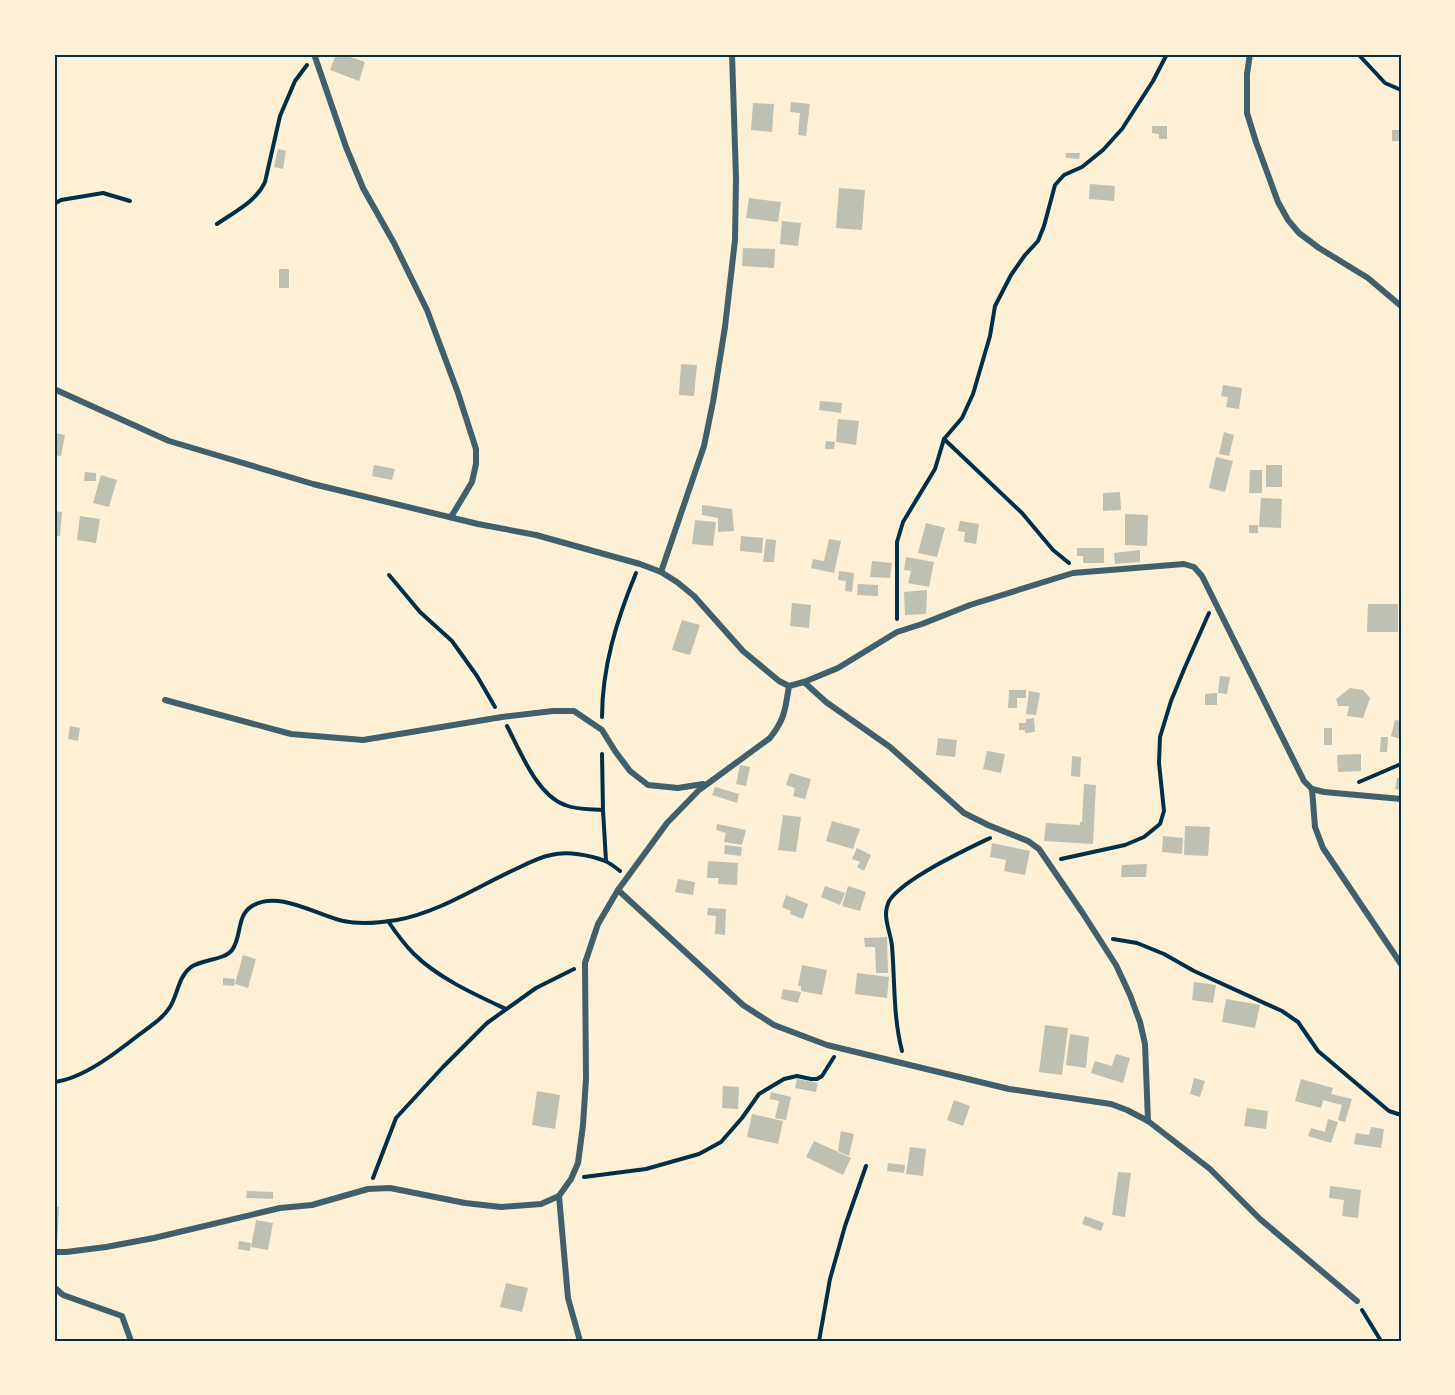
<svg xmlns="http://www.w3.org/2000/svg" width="1455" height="1395" font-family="Karla,sans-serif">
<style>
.building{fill:#bec0b2}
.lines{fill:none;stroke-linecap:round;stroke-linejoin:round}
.path{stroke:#003049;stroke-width:4}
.minor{stroke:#3f606c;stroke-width:6}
.neatline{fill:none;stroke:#003049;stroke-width:2}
</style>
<rect width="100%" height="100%" fill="#fdf0d5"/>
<g class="building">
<polygon points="336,54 341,54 365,62 359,81 330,70"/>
<polygon points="791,102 810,104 806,136 798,135 800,113 790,112"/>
<polygon points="753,103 774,104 772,132 751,130"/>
<polygon points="1152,126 1167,126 1167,139 1159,139 1159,134 1152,133"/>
<rect x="1392" y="130" width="9" height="11"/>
<polygon points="278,149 286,151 283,169 274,167"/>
<polygon points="1066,153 1080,153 1079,159 1066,158"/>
<polygon points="1090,184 1115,186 1114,201 1089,199"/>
<polygon points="839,188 865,190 862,230 836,228"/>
<polygon points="749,198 781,202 778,222 746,218"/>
<polygon points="782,221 801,223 798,246 780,244"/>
<polygon points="743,248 775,249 774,268 742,266"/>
<rect x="279" y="269" width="10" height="19"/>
<polygon points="681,364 697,365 694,396 679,395"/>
<polygon points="1223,385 1242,388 1239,409 1226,407 1228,397 1221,396"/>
<polygon points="820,401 842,403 841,413 819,410"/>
<polygon points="838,419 859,421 856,445 836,442"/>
<polygon points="1224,432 1234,435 1229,456 1219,454"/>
<polygon points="54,433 65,435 61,456 54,455"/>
<polygon points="826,441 835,442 834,449 825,449"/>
<polygon points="1216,457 1233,461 1225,492 1209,488"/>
<polygon points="374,465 395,469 392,480 372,476"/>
<rect x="1266" y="465" width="16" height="22"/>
<polygon points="1250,470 1262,470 1262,493 1249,493"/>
<polygon points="85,472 96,473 96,481 84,481"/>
<polygon points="101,475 117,480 109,507 93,503"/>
<polygon points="1120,492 1121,510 1103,511 1103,493"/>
<polygon points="1261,498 1282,499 1281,528 1259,527"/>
<polygon points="702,505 732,509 734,531 718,532 718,518 702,515"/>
<polygon points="54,511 62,512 60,536 54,536"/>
<polygon points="1125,514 1148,515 1147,546 1125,545"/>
<polygon points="80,516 100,519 96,543 77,540"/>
<polygon points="695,520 716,522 713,546 692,544"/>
<polygon points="960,521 979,524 976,544 964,542 965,532 958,531"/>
<polygon points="926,523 945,528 937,557 918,553"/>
<rect x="1249" y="525" width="9" height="8"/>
<polygon points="741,536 763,538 762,553 740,551"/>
<polygon points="766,539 776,540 774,562 763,562"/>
<polygon points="829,539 841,541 834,573 811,568 813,559 824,561"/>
<polygon points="1077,548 1104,548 1104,563 1083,563 1083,556 1077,556"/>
<polygon points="1140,550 1140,562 1115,564 1114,553"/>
<polygon points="906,557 934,562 929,587 908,583 911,571 904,570"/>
<polygon points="872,561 892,563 890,578 870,577"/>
<polygon points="839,571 854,573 852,592 845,591 846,581 838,580"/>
<polygon points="858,584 878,585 878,596 857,595"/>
<polygon points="927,590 926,614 905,615 904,592"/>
<polygon points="792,603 811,605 809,628 790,626"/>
<polygon points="1368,604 1398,604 1398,632 1367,632"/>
<polygon points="682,620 700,625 690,655 672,650"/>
<polygon points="1220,676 1230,677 1227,694 1218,693"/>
<polygon points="1350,688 1363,690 1370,698 1363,718 1347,716 1349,706 1338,706 1336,699"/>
<polygon points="1009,690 1026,690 1026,698 1017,698 1017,708 1008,708"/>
<polygon points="1029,691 1040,693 1036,715 1026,714"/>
<polygon points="1217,693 1217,705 1205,705 1205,694"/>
<polygon points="1034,718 1035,732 1025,733 1025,730 1019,730 1019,723 1026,723 1026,719"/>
<polygon points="1395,720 1401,721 1401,739 1391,736"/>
<polygon points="70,726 80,728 78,741 68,739"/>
<rect x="1324" y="728" width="8" height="17"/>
<polygon points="1381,737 1388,737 1387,752 1380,752"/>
<polygon points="938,738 957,740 955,757 936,755"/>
<polygon points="987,751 1005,754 1001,773 983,769"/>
<polygon points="1361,754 1361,771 1338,772 1337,755"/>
<polygon points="1072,756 1081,757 1080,777 1071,776"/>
<polygon points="740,765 750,767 746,786 736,784"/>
<polygon points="790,773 811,779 805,799 793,796 795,788 786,785"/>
<polygon points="1397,778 1401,778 1401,790 1395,789"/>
<polygon points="1084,784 1096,785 1093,844 1044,841 1046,823 1080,825 1080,822 1082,822"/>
<polygon points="715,787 739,794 737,803 712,795"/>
<polygon points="783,815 801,817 796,852 778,850"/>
<polygon points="832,821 860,829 853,849 826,841"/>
<polygon points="717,824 746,830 742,845 724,842 726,833 716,830"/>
<polygon points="1185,826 1210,827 1208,856 1184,855"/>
<polygon points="1163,836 1183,838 1182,854 1162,852"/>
<polygon points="992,843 1030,851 1025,875 1004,871 1006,860 990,857"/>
<polygon points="725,845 742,847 741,856 724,854"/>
<polygon points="857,848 871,855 864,871 857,867 860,862 852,859"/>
<polygon points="708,861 738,863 737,885 718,884 719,878 707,878"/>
<polygon points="1147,864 1146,877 1121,877 1122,865"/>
<polygon points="678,879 695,882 693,895 675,892"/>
<polygon points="825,886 845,893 840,905 821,897"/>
<polygon points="848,886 866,892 860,911 842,906"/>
<polygon points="786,895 808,904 803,919 790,914 791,911 782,907"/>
<polygon points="708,908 726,909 725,935 715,934 716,916 707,915"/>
<polygon points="887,937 888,973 876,973 875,947 865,947 864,938"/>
<polygon points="243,955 256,959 248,988 235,984"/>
<polygon points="802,965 827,970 822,995 801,991 801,986 798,986"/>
<polygon points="857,973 889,977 887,998 855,994"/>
<polygon points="223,978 235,979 234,986 223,985"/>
<polygon points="1194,982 1216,985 1213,1003 1192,1000"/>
<polygon points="783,989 801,992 798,1003 781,999"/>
<polygon points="1226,999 1260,1005 1255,1028 1222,1022"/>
<polygon points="1045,1025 1068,1028 1062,1075 1039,1072"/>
<polygon points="1070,1034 1089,1037 1086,1068 1066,1065"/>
<polygon points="1116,1054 1130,1058 1123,1083 1091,1073 1095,1061 1112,1066"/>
<polygon points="1194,1078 1205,1081 1200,1097 1190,1094"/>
<polygon points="797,1079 818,1083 816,1092 795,1088"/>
<polygon points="1301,1079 1333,1088 1331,1094 1352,1099 1345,1122 1338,1120 1342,1105 1323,1100 1321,1108 1295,1101"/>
<polygon points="723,1086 739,1087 738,1109 722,1108"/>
<polygon points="537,1091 560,1095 555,1129 532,1125"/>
<polygon points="771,1092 791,1097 786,1120 775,1118 779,1101 770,1099"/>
<polygon points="954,1100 970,1106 963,1126 947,1120"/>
<polygon points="1247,1108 1268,1111 1266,1129 1244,1126"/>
<polygon points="752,1114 783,1121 778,1144 747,1137"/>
<polygon points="1328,1119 1338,1122 1331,1143 1308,1136 1311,1128 1325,1132"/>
<polygon points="1371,1127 1384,1129 1381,1148 1354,1144 1356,1133 1369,1135"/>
<polygon points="841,1131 854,1134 849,1156 838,1151"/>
<polygon points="814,1141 851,1158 843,1175 806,1157"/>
<polygon points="910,1147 926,1149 923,1176 906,1174"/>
<polygon points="888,1163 905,1165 904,1173 887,1171"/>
<polygon points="1118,1172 1131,1173 1125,1217 1112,1215"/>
<polygon points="1330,1186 1361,1190 1358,1218 1342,1216 1344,1200 1329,1198"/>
<polygon points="247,1191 273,1192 273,1199 246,1198"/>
<polygon points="54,1206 59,1207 57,1246 54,1246"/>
<polygon points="1085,1216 1104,1223 1101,1231 1082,1224"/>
<polygon points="256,1220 273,1223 268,1250 251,1247"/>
<polygon points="239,1241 251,1243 250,1251 238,1249"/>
<polygon points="506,1283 528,1288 522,1312 500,1307"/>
</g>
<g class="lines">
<g class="path">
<polyline points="1358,54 1385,83 1401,90"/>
<polyline points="54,204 61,200 103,193 130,201"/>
<path d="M217,224C234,212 256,202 265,182L280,116L295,81L307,65"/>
<polyline points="944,439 1022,513 1053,550 1069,563"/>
<polyline points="389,575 420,612 452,641 477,676 495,707"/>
<polyline points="897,619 897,542 903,522 935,469 944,439 962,418 973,394 990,336 995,306 1011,275 1025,255 1038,241 1044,226 1055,185 1064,175 1082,167 1103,150 1122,129 1153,81 1167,54"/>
<path d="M602,717C602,667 617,619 636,573"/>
<path d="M507,726C520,751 537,795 565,805C577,810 590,809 603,810"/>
<polyline points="602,754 603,810 606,861"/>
<polyline points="1359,782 1401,764"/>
<polyline points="1061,859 1125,845 1144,837 1160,824 1164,811 1159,763 1160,737 1171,701 1185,667 1209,613"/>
<path d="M388,921C396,933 404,944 414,954C438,978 476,995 506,1009"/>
<polyline points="1113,939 1137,943 1164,954 1194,971 1282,1011 1298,1022 1318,1051 1389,1111 1401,1115"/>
<path d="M902,1051C893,1016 895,982 892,946C891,935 886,925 886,914C886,910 887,906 889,901C903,879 965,850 990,838"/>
<path d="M54,1082C83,1079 117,1052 140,1034C151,1026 163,1018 170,1007C178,994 178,977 191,967C203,959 225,960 232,950C242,937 236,916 252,906C279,890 316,915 343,921C361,925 379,923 397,920C440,912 478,886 518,868C528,863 540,857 551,855C567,851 590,855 605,861C610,863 615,867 620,871"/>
<polyline points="584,1177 646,1169 699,1154 721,1142 742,1118 759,1094 784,1079 797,1076 811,1079 817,1079 822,1076 834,1057"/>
<polyline points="373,1178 396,1118 443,1067 487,1023 536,988 574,969"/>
<polyline points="1362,1310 1381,1341"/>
<polyline points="819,1341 830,1279 845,1226 866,1166"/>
</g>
<g class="minor">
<polyline points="314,54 346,147 363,188 394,243 427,310 458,393 476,449 476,464 472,482 451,517"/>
<polyline points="1250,54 1247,74 1247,113 1256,142 1278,202 1288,220 1299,233 1319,248 1368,278 1401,306"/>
<polyline points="54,389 169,441 313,484 478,524 536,535 640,564 661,572 677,582 694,596 743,651 779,681 789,686 804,682 838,668 897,632 922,624 970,605 1073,573 1184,564 1194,567 1202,576 1304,781 1312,789 1324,792 1401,799"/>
<polyline points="661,572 704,446 713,402 725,327 735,240 736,178 732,54"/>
<polyline points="804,682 826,702 890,747 964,813 988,825 1028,841 1039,849 1082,912 1116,965 1130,995 1140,1022 1145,1044 1148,1121"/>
<polyline points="165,700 291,734 363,740 502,717 553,711 574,711 602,730 615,751 630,771 648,785 678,788 703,784"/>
<polyline points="1312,789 1315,827 1323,848 1401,964"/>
<polyline points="618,890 743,1005 774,1025 827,1045 1009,1089 1111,1104 1127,1110 1148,1121 1210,1169 1260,1219 1357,1301"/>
<polyline points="559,1196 568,1298 580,1341"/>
<path d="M54,1252H66L106,1247L154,1238L280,1208L312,1205L368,1189L390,1188L465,1203L501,1207L541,1204L559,1196L571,1179L578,1163L583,1125L586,1079L585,963L598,924L618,890L667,823L699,790L770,738C785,719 785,710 789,686"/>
<polyline points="54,1287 63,1295 122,1316 131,1341"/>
</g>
</g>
<rect width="1455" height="1395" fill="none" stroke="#fdf0d5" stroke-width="111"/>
<rect x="56" y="56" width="1344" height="1284" class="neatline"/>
</svg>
